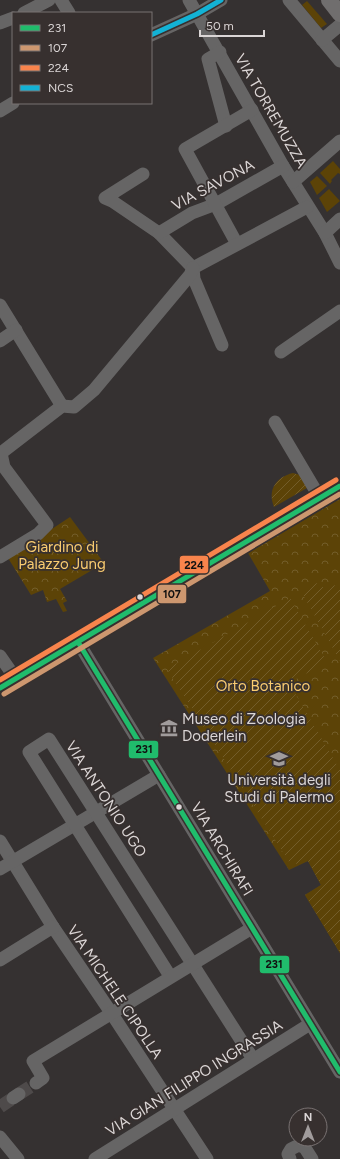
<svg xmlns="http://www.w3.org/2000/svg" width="340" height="1159" font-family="Figtree,sans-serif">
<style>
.grass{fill:#5c4307}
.forest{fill:url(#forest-crowns)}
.garden{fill:url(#garden-furrows)}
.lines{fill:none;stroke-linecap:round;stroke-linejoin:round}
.minor-tunnel{stroke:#4e4a4a;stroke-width:13;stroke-dasharray:13 6;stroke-linecap:butt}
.minor{stroke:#666565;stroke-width:13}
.major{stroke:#706e6e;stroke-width:16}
.bus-1-casing{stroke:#37302f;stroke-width:8}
.bus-2-casing{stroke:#37302f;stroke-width:8}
.bus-3-casing{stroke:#37302f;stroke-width:8}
.bus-4-casing{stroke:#37302f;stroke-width:8}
.bus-1{stroke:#20bc6c;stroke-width:5}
.bus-2{stroke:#cd976f;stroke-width:5}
.bus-3{stroke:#f8844c;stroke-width:5}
.bus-4{stroke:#13b2d5;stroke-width:5}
.bus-dot{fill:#dbd6d6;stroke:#37302f;stroke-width:1.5}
.labels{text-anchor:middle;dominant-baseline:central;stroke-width:3.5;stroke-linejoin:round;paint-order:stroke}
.street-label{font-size:15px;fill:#dbd6d6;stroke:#37302f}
.park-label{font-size:15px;fill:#facc70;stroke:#37302f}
.poi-label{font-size:15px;fill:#dbd6d6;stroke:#37302f;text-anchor:start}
.line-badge{stroke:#37302f;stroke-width:1.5}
.pale-badge-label{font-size:11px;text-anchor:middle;font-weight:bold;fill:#111}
</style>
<defs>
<pattern id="forest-crowns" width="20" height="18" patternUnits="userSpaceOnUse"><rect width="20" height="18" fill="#5c4307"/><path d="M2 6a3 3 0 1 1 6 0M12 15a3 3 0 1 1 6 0" fill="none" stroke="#735d2a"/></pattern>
<pattern id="garden-furrows" width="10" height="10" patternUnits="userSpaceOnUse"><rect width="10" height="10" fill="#5c4307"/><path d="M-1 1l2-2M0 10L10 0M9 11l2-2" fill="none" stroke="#735d2a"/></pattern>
</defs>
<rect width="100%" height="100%" fill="#353131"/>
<g class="grass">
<polygon points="307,1 327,24 321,28 302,5"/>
<polygon points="333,161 340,169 340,174 338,173 331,180 332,181 330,184 320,173"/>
<polygon points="317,176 327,186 317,195 310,182"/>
<polygon points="329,189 340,201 327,212 319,198"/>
</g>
<g class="forest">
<polygon points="340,499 340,953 305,895 321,885 308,861 289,870 153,658 270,591 248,553"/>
<polygon points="70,517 104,563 60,589 67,601 63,603 67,611 63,612 56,599 47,602 43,590 31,595 8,558"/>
</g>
<g class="garden">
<path d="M293,473L300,475L307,488L274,507C267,490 276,477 293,473Z"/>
<polygon points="316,583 324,588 340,584 340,661 302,593"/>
<polygon points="290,598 327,662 289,683 340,770 340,953 305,895 321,885 308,861 291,865 167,669"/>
</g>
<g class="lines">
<g class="minor-tunnel">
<polyline points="19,1094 36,1083"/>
<polyline points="0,1107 13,1098"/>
</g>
<g class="minor">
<polyline points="61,0 69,13"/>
<polyline points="189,0 283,166 325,233 340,263"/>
<polyline points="289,0 340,61"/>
<polyline points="24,13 49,0"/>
<polyline points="0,23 13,18"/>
<polyline points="151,35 197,14 221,0"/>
<polyline points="322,40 340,25"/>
<polyline points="220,52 208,59 226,126"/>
<polyline points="0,111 13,103"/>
<polyline points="143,174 105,198 112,201 159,233 193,268"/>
<polyline points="293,182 340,141"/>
<polyline points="159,233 192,213 216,204 283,166"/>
<polyline points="325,233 340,219"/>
<polyline points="237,244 185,149 252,110"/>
<polyline points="193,268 307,207"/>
<polyline points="193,268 194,279 222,345"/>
<polyline points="0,305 62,406"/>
<polyline points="0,341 16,330"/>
<polyline points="281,352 340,311"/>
<polyline points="275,422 320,498"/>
<polyline points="0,557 38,534 47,525 4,467 1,453 62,406 74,407 94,390 190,275 193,268"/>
<polyline points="78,642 340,1072"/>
<polyline points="0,656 16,679"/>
<polyline points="0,688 340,486"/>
<polyline points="0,841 53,927 112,1014 207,1159"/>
<polyline points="0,869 159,775"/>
<polyline points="0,960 53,927"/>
<polyline points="170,976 29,752 49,739 253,1059"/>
<polyline points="36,1083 43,1078 33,1061 252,928"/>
<polyline points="13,1098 19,1094"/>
<polyline points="0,1137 18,1159"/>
<polyline points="95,1159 310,1024"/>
<polyline points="290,1159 288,1154 291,1149 299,1145 305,1148 312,1159"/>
</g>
<polyline class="major" points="329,0 340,14"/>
<g class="bus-1-casing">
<g id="bus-1">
<polyline points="78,642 340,1072"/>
<polyline points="0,688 340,486"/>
</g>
</g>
<g class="bus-2-casing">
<polyline id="bus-2" points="4,694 340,494"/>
</g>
<g class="bus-3-casing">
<polyline id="bus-3" points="0,680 336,480"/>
</g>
<g class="bus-4-casing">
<polyline id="bus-4" points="151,35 197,14 221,0"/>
</g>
<use href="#bus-1" class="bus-1"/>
<use href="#bus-2" class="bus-2"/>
<use href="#bus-3" class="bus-3"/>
<use href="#bus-4" class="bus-4"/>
</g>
<defs>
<g id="museum-bare" transform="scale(1.38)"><path d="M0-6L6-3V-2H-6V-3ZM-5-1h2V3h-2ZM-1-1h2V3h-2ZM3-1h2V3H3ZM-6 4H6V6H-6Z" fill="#a19c9c" stroke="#37302f" stroke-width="2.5" paint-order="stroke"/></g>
<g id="university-bare" transform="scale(1.38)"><path d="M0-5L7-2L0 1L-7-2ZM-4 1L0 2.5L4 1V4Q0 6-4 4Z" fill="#a19c9c" stroke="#37302f" stroke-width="2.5" paint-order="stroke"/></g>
</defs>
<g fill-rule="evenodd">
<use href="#museum-bare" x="169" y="728"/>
<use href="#university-bare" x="279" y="759"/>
</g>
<g class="bus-dot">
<circle cx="140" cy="597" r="3.5"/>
<circle cx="179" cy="807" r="3.5"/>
</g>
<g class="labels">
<g class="street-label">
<text transform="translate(271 111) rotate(60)">VIA TORREMUZZA</text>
<text transform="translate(213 185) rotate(-28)">VIA SAVONA</text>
<text transform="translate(106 799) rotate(57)">VIA ANTONIO UGO</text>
<text transform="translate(222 849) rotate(59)">VIA ARCHIRAFI</text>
<text transform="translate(115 992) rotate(56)">VIA MICHELE CIPOLLA</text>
<text transform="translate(194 1078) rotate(-32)">VIA GIAN FILIPPO INGRASSIA</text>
</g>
<g class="park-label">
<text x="62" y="547">Giardino di<tspan x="62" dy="17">Palazzo Jung</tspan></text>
<text x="263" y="686">Orto Botanico</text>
</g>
<g class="poi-label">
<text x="182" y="719">Museo di Zoologia<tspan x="182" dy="17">Doderlein</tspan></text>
<text x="279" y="780" text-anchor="middle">Università degli<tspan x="279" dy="17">Studi di Palermo</tspan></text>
</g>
</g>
<g class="line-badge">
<rect x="179" y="555" width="30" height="19" rx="4" fill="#f8844c"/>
<rect x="157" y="584" width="30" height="20" rx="4" fill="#cd976f"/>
<rect x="128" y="740" width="31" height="19" rx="4" fill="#20bc6c"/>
<rect x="259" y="955" width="31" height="19" rx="4" fill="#20bc6c"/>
</g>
<g class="pale-badge-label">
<text x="194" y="569">224</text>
<text x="172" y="598">107</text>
<text x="144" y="753">231</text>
<text x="274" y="968">231</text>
</g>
<rect x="12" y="12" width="140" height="92" fill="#37302f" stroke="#797272"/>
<rect x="20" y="25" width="20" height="6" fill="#20bc6c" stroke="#797272"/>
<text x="48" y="32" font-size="12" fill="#dbd6d6">231</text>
<rect x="20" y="45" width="20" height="6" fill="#cd976f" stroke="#797272"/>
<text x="48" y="52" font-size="12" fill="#dbd6d6">107</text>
<rect x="20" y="65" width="20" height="6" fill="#f8844c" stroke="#797272"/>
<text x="48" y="72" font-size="12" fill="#dbd6d6">224</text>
<rect x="20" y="85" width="20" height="6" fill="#13b2d5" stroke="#797272"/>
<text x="48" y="92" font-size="12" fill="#dbd6d6">NCS</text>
<g transform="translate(308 1127)"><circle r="19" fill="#37302f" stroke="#797272"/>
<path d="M0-3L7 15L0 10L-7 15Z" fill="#a19c9c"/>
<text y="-6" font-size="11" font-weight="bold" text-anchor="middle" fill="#dbd6d6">N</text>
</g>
<path d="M200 30v6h64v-6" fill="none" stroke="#dbd6d6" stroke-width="2"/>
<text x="206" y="30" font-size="12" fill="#dbd6d6" stroke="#37302f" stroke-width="3" paint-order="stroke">50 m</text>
</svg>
